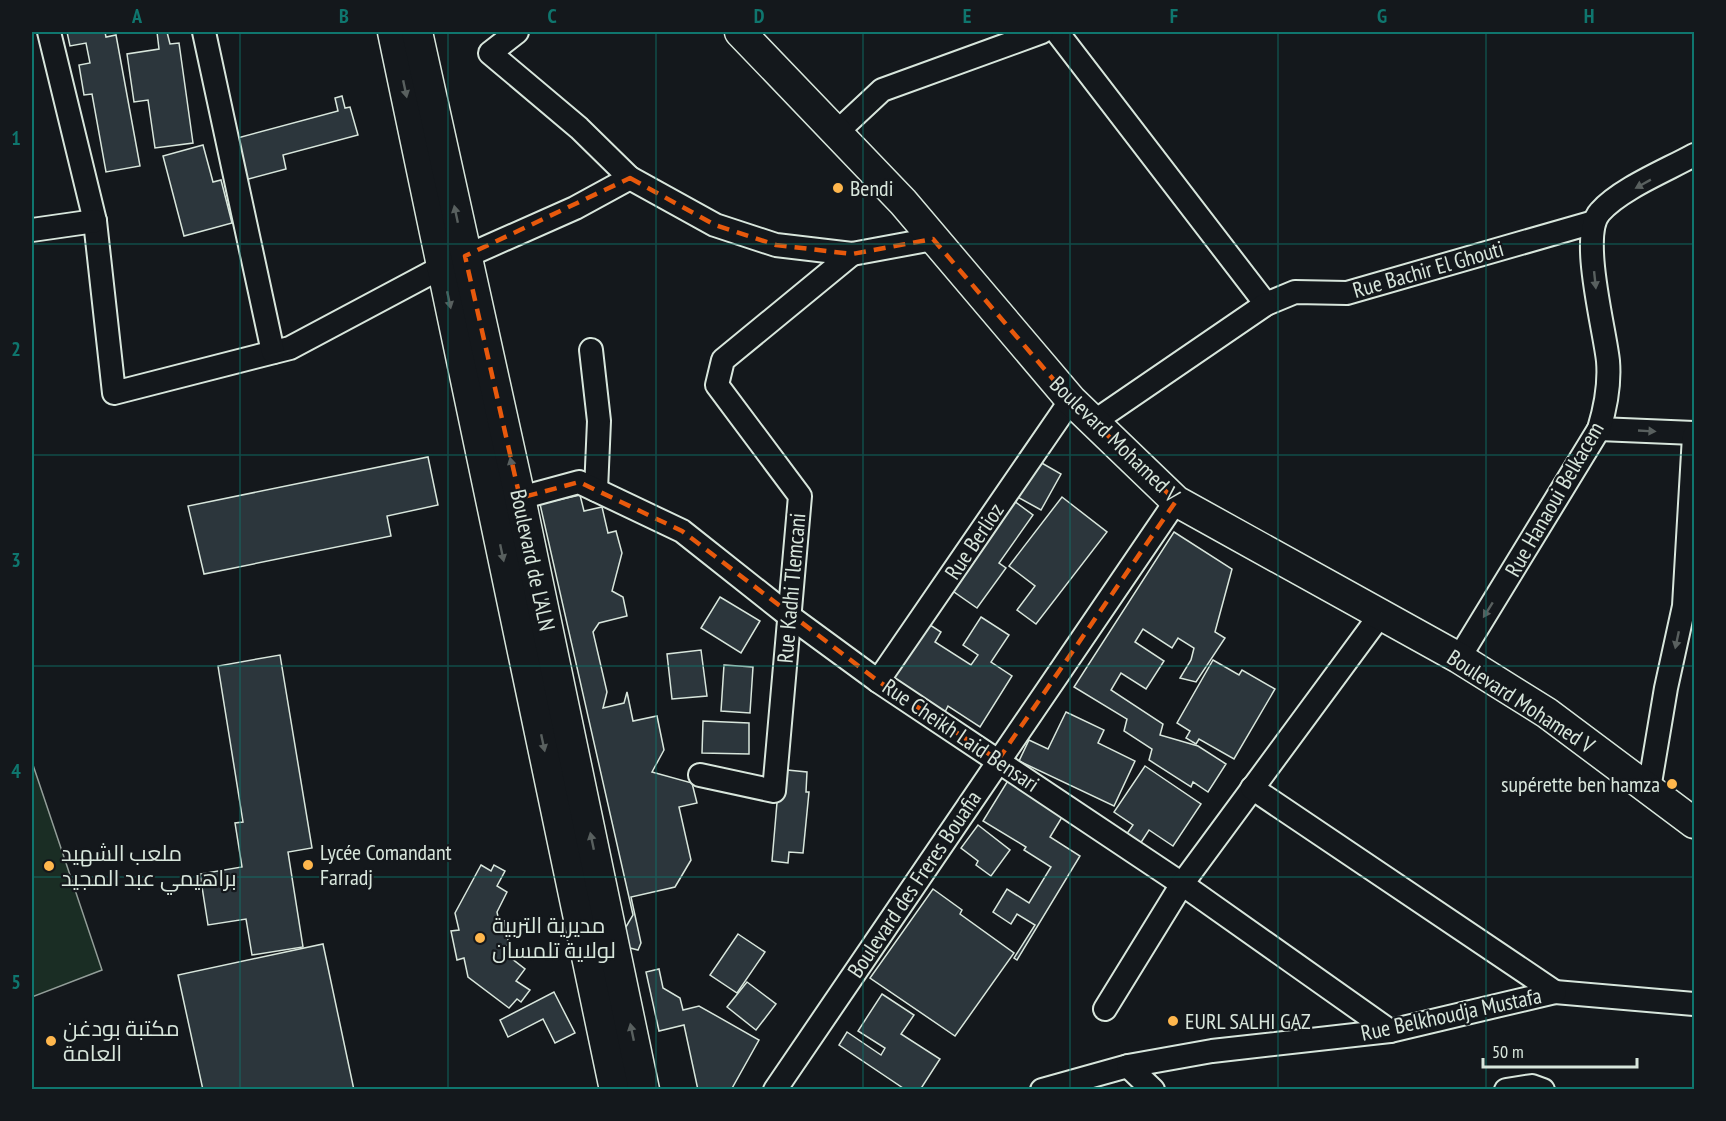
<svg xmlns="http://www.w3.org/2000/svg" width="1726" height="1121" font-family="'PT Sans Narrow',Cairo,sans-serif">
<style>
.green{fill:#1a2d24;stroke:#939e99;stroke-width:1.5}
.building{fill:#2c363c;stroke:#d8e6dc;stroke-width:1.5}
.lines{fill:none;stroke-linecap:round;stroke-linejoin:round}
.minor-casing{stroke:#d8e6dc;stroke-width:26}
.major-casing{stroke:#d8e6dc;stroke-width:33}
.minor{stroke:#14181c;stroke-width:22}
.major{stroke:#14181c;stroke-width:30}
.oneway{fill:#59605f}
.marked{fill:none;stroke:#e8590c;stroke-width:4.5;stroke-dasharray:12 8;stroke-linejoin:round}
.grid{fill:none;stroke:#0f766e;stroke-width:1.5;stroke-opacity:0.55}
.poi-dot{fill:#ffb74d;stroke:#14181c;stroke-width:2}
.labels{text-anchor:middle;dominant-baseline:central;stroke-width:4.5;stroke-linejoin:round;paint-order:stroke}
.poi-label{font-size:22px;fill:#d8e6dc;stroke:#14181c;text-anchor:start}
.street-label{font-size:22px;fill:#d8e6dc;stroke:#14181c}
.neatline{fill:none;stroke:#0f766e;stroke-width:2}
.grid-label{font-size:20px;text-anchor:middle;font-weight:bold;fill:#0f766e}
</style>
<rect width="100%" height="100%" fill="#14181c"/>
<polygon class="green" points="32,762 102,970 32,997"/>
<g class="building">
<polygon points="67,32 105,32 106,37 116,35 140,166 106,172 92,94 84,95 79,65 90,63 86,43 70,46"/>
<polygon points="157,32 167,32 170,44 179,43 193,143 155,148 148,100 134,102 127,54 159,49"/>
<polygon points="342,96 345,108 350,107 358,135 283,155 286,169 241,181 230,140 338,111 335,98"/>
<polygon points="203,145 213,182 221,180 232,223 184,236 163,156"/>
<polygon points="428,457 438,505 387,516 391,536 204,574 188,506"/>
<polygon points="1033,458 1061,474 1041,510 1012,494"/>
<polygon points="580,495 584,511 602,507 608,533 616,531 622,553 612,591 623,597 627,616 599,623 593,632 607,692 603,708 624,703 627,692 633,721 657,716 664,750 652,772 692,783 697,803 679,807 691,860 675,887 631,897 641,943 638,950 626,947 623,932 633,915 540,504"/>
<polygon points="1062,497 1107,532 1036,624 1017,610 1035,586 1009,566"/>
<polygon points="1010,498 1033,515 999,563 1006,568 977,608 947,587"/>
<polygon points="1174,532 1232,569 1215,632 1225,638 1196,682 1180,678 1191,660 1194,648 1178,638 1172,648 1143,629 1135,642 1164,661 1146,689 1121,673 1111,690 1163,724 1160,735 1198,746 1226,764 1208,792 1193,782 1191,787 1149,760 1152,749 1124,731 1127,719 1074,687"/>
<polygon points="720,597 760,621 741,653 701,628"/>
<polygon points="981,617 1009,635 991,662 1012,676 980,727 948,706 945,712 889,676 924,621 941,632 935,642 971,665 978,655 963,645"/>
<polygon points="701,650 707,696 672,699 667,654"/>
<polygon points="280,655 312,848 288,852 303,947 252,955 246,919 208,925 200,874 242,867 235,823 243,822 218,666"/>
<polygon points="1213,660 1239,675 1242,670 1275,689 1234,759 1199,739 1196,744 1186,738 1190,731 1177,723"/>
<polygon points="724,665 753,667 750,713 721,711"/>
<polygon points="1066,712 1104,730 1098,743 1135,761 1114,806 1019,761 1029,740 1048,749"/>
<polygon points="703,721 749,723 749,754 702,753"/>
<polygon points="1145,766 1201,804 1173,846 1149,830 1140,844 1126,835 1133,825 1114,812"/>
<polygon points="777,769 807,772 806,792 809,792 803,853 789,852 788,863 772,861 778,791"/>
<polygon points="1012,774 1067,809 1050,837 1080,856 1017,960 1014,958 1035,925 1017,914 1011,924 993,912 1007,889 1029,903 1051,867 1024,850 1026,847 983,821"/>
<polygon points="978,825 1010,850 991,876 976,865 978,861 961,848"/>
<polygon points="481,865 491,871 494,865 505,871 497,886 507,892 497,912 499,922 504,921 509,945 505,946 507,955 525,969 516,981 530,990 521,1002 517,999 509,1008 468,977 464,958 457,960 451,931 459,930 455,913"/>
<polygon points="933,889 962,910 960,914 1014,953 955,1036 870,978"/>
<polygon points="738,934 765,952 737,993 710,975"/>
<polygon points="323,944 354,1090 203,1090 178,975"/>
<polygon points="659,969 663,988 680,998 683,1010 699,1006 759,1040 731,1090 698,1090 684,1025 659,1031 646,972"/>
<polygon points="747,982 776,1004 756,1030 727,1007"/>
<polygon points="554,992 575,1033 555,1043 543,1019 508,1037 500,1020"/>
<polygon points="882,994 914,1015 901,1034 940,1059 920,1090 906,1090 839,1045 847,1032 881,1055 885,1048 858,1031"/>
</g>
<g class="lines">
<g class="minor-casing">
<g id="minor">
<polyline points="49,32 95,221 114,393 290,348 442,267 575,208 630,178 579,128 490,53 517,32"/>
<polyline points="204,32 273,352"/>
<polyline points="1057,32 1266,304 1295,292 1347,293 1594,222"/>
<polyline points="836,133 882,90 1042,32"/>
<polyline points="630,178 715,225 776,245 852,254 933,239"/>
<polyline points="32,230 95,221"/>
<polyline points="591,350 599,421 596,490"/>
<polyline points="1095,421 1266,304"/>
<polyline points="1599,429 1694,433"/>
<polyline points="520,498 579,482 682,531 788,615 878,681 1182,884 1390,1031"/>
<path d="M1459,658L1599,429C1606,406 1610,385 1608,361C1605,330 1579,235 1600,212C1620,189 1667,170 1694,155"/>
<polyline points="878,681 1071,400"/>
<polyline points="700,775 774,791 800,496 717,385 723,360 852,254"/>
<polyline points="1649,789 1666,688 1684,606 1694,436"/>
<polyline points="1555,992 1694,1004"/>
<polyline points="1105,1009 1182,884 1381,614"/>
<polyline points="775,1090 1176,501"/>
<polyline points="1042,1090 1128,1066"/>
<polyline points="1153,1090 1128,1066 1212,1051 1390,1031 1555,992 1252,788"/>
<polyline points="1506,1090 1532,1086 1543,1090"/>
</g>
</g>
<g class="major-casing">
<g id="major">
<polyline points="393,32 615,1090"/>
<polyline points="417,32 520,498 644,1090"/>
<polyline points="740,32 903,202 1071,400 1176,501 1459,658 1547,713 1694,823"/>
</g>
</g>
<use href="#minor" class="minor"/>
<use href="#major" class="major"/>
</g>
<defs><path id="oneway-solid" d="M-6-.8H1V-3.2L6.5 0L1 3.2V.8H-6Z" transform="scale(1.5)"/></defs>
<g class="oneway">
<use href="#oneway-solid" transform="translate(405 89) rotate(78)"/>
<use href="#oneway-solid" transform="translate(1643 184) rotate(151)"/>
<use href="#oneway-solid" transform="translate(456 214) rotate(-102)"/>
<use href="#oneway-solid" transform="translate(1595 280) rotate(84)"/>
<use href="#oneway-solid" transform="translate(449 300) rotate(78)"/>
<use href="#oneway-solid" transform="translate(1647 431) rotate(3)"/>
<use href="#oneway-solid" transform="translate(512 466) rotate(-103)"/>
<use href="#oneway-solid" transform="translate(502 553) rotate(78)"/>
<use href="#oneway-solid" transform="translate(1488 610) rotate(122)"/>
<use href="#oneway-solid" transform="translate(1677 640) rotate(102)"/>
<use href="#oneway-solid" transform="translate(543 743) rotate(78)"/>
<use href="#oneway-solid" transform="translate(592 841) rotate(-102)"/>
<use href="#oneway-solid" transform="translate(632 1032) rotate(-102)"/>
</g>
<path class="marked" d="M630,178L715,225L776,245L852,254L933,239L1071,400L1176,501L998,760L878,681L682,531L579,482L520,498L465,256Z"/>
<path class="grid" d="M240,32V1090M448,32V1090M656,32V1090M863,32V1090M1070,32V1090M1278,32V1090M1486,32V1090M32,244H1694M32,455H1694M32,666H1694M32,877H1694"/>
<g class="poi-dot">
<circle cx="838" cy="188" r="6"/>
<circle cx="1672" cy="784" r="6"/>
<circle cx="308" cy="865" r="6"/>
<circle cx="49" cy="866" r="6"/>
<circle cx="480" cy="938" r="6"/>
<circle cx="1173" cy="1021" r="6"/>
<circle cx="51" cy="1041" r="6"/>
</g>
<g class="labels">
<g class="poi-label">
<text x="850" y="188">Bendi</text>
<text x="1660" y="784" text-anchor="end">supérette ben hamza</text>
<text x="320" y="852">Lycée Comandant<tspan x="320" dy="25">Farradj</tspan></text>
<text x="61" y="853">ملعب الشهيد<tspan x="61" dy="25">براهيمي عبد المجيد</tspan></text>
<text x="492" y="925">مديرية التربية<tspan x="492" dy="25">لولاية تلمسان</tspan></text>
<text x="1185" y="1021">EURL SALHI GAZ</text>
<text x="63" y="1028">مكتبة بودغن<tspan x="63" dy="25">العامة</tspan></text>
</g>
<g class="street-label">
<text transform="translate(1428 269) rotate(-16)">Rue Bachir El Ghouti</text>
<text transform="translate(1115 439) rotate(44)">Boulevard Mohamed V</text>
<text transform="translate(1554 499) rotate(-60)">Rue Hanaoui Belkacem</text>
<text transform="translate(974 541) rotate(-56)">Rue Berlioz</text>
<text transform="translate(533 560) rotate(78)">Boulevard de L'ALN</text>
<text transform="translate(791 588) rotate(-85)">Rue Kadhi Tlemcani</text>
<text transform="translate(1521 701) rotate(33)">Boulevard Mohamed V</text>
<text transform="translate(961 735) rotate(34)">Rue Cheikh Laid Bensari</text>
<text transform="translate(914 884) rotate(-56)">Boulevard des Freres Bouafia</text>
<text transform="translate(1451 1014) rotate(-12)">Rue Belkhoudja Mustafa</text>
</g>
</g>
<rect width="1726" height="1121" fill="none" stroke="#14181c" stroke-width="66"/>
<path d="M1483 1058v9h154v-9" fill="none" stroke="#d8e6dc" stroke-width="3"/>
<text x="1492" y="1058" font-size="18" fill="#d8e6dc" stroke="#14181c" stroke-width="4.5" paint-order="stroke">50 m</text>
<rect x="33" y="33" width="1660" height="1055" class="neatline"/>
<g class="grid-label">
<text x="137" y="23">A</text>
<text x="344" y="23">B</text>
<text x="552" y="23">C</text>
<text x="759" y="23">D</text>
<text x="967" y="23">E</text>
<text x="1174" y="23">F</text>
<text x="1382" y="23">G</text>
<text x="1589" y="23">H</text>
<text x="16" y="145">1</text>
<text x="16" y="356">2</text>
<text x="16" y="567">3</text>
<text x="16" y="778">4</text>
<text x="16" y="989">5</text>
</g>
</svg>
